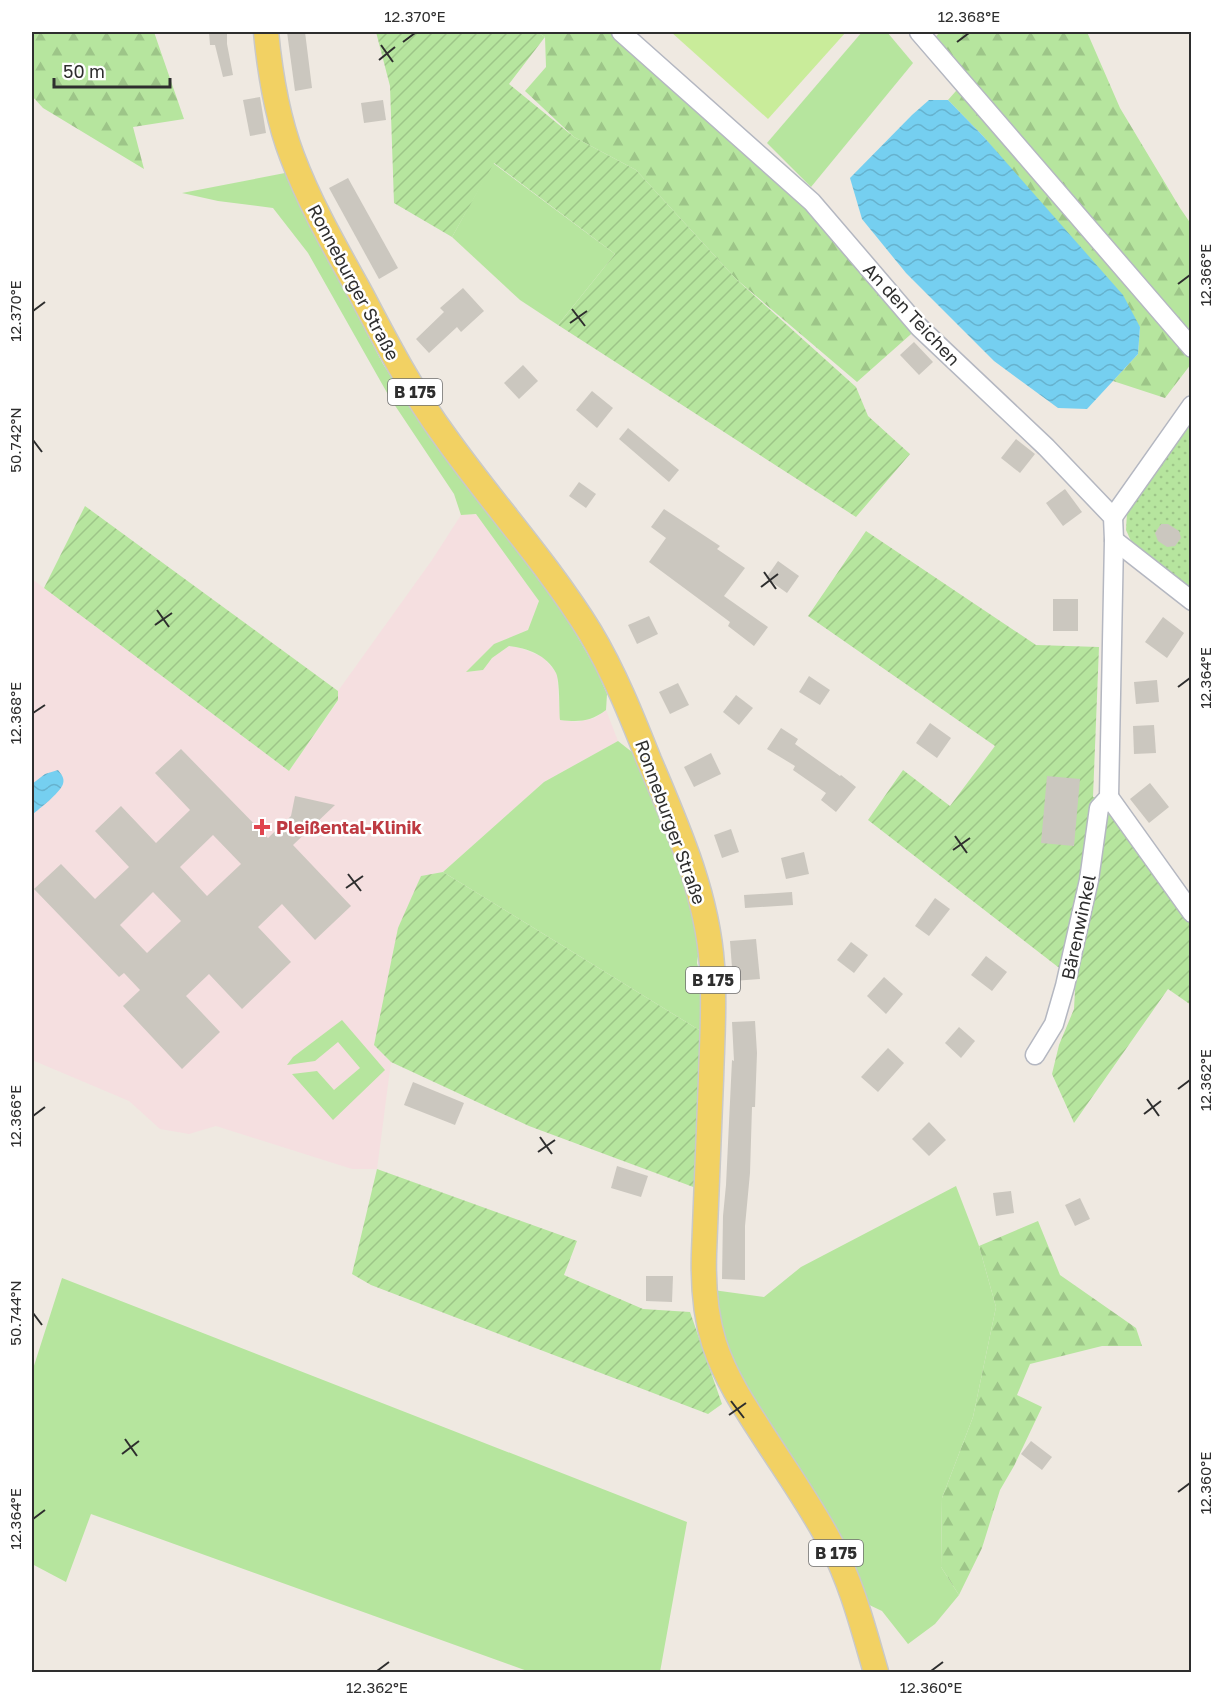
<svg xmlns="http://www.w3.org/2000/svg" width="1223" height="1704" font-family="'Golos Text',sans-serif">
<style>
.medical{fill:#f5dfe0}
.grass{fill:#b6e59e}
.forest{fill:url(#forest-firs)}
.park{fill:url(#park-dots)}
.garden{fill:url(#garden-furrows)}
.pitch{fill:#c9ec9a}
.water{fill:url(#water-waves)}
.building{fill:#cbc7bf;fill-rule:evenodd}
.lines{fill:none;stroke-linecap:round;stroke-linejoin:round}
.minor-casing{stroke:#b4b7c1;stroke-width:21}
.major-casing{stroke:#c9c9c9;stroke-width:27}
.minor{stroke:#fff;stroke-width:18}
.major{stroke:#f2d163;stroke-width:24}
.ticks{fill:none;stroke:#2e2e2e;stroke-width:2}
.health-dot{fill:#e0444e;stroke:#fff;stroke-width:2}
.labels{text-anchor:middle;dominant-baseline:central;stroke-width:5;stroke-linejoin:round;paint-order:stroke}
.shield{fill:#fff;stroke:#6d6d6d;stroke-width:1.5}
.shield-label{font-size:16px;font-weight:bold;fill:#2e2e2e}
.street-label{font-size:18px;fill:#2e2e2e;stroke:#fff}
.health-label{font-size:18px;font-weight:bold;fill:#be3a42;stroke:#fff;text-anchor:start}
.neatline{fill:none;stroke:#2e2e2e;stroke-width:2}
.ticks-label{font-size:15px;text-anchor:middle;fill:#2e2e2e}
</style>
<defs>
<pattern id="forest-firs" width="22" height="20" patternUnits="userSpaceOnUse" patternTransform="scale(1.5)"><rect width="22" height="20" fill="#b6e59e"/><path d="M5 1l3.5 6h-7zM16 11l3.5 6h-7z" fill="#9dc588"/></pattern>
<pattern id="park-dots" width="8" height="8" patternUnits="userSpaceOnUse" patternTransform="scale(1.5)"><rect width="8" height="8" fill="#b6e59e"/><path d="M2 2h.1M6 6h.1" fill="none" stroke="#9dc588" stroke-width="1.8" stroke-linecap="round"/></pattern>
<pattern id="garden-furrows" width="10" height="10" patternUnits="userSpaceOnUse" patternTransform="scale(1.5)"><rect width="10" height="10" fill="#b6e59e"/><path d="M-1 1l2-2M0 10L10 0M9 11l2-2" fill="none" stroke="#9dc588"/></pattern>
<pattern id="water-waves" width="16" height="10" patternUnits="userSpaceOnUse" patternTransform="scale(1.5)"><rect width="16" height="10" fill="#75cff0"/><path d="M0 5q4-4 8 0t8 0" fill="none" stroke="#66b2ce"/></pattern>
</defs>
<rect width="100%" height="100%" fill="#efe9e1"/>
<polygon class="medical" points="476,514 539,601 528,630 494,644 467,672 483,670 492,658 509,646 520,648 543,657 557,674 560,720 577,722 595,718 606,710 618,741 544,782 443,872 421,876 374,1045 391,1062 377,1169 352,1169 216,1126 189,1134 160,1129 129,1101 32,1060 32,579 289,771 338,701 338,691 432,560 461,515"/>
<g class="grass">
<polygon points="862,32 887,32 913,63 811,187 767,143"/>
<polygon points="493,163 615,254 558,325 520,300 452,237"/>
<path d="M285,173L294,194L383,364L430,438L511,543L566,617L595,667L607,694L606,710C590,722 579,722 560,720C559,710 560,681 556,673C547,655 527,648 509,646L492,658L483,670L466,672L494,644L528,630L539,601L476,514L461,515L454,494L390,398L308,253L273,208L218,201L182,193Z"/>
<polygon points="618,741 637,756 648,790 657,803 676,850 700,942 697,963 704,987 704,1033 443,872 544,782"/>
<polygon points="342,1020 385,1070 333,1120 292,1074 317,1071 334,1090 360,1068 338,1042 315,1061 287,1065 293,1057"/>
<polygon points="956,1186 979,1246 996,1307 973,1417 942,1498 941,1567 959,1595 935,1624 908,1644 882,1611 863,1602 735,1372 720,1327 713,1290 764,1297 801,1267"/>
<polygon points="62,1278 687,1522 660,1672 530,1672 91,1514 66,1582 32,1564 32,1372"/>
</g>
<g class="forest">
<polygon points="32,32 154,32 184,119 133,127 144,169 43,108 32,96"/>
<polygon points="537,32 621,32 812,202 919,327 857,382 736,279 636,170 574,137 525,91 546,67 545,37"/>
<polygon points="940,32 1087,32 1120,108 1180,208 1191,224 1191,364 1165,398 1113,381 1138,354 1140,327 983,136 948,100 963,83 929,44"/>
<polygon points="1038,1221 1060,1275 1136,1328 1142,1346 1102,1346 1030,1364 1017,1395 1042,1407 1014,1466 1000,1490 982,1548 959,1595 941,1567 942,1498 973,1417 996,1307 979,1246"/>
</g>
<polygon class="park" points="1189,423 1191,423 1192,581 1188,587 1135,550 1126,530 1127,512"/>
<g class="garden">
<polygon points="376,32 537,32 545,37 509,84 574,137 636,170 736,279 856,387 868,416 910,454 856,517 558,325 615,254 494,163 452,237 394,203 390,86"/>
<polygon points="85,506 338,691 338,700 289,771 44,588"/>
<polygon points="866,531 1036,645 1099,647 1093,797 1104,799 1191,923 1191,1005 1168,989 1074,1123 1052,1074 1059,1045 1074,1009 1076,972 1058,967 868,820 903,770 950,806 995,746 808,616"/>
<polygon points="443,872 704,1033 696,1188 529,1126 391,1062 374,1045 398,928 421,876"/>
<polygon points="377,1169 577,1241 564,1275 643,1309 690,1312 722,1404 708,1414 371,1285 352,1274"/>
</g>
<polygon class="pitch" points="671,32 846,32 768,119"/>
<g class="water">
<polygon points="929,100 948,100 983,136 1123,295 1140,327 1138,354 1087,409 1058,408 994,361 906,273 862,219 850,178 912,115"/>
<path d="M58,770C61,774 65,778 63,784C59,794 40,808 32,815V784L45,774Z"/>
</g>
<g class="building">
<polygon points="209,32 227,32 227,44 233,75 223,77 215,45 210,45"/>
<polygon points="287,32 305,32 312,88 295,91"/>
<polygon points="260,97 266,133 250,136 243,100"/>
<polygon points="383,100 386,120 364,123 361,103"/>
<polygon points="348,178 398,268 379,279 329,188"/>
<polygon points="463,288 484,311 461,332 457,327 429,353 416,339 444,312 440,308"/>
<polygon points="914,342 933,362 919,375 900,355"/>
<polygon points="523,365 538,381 519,399 504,383"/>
<polygon points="592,391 613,408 597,428 576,410"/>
<polygon points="628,428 679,470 669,482 619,439"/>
<polygon points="1016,439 1035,454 1020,473 1001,458"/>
<polygon points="579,482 596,494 586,508 569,496"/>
<polygon points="1065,489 1082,512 1063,526 1046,503"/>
<polygon points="664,509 720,546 717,549 745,568 724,596 768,627 754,646 728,626 730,622 649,562 666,538 651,527"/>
<polygon points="1161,524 1168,524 1179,531 1181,538 1175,546 1167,547 1158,541 1155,533"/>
<polygon points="778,561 799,576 787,593 766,578"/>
<rect x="1053" y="599" width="25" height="32"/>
<polygon points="649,616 658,634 637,644 628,625"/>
<polygon points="1163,617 1184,633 1167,658 1145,642"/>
<polygon points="809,676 830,690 820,705 799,692"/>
<polygon points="1157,680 1159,702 1136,704 1134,682"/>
<polygon points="678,683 689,705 670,714 659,692"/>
<polygon points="736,695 753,708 739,725 723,712"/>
<polygon points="930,723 951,738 937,758 916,743"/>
<polygon points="1154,725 1156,753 1134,754 1133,726"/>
<polygon points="781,728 798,739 795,744 840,776 841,775 856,787 836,812 821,800 826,793 793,770 795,766 767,749"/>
<path d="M181,749L268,838L291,816L295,796L335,805L293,845L351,906L315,940L282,904L258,927L291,962L242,1009L209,974L186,996L220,1032L182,1069L123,1006L140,990L124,973L119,977L34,889L61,864L95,899L129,867L95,831L121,806L156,843L190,810L155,773ZM213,835L241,864L207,896L180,867ZM153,892L181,921L147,953L120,925Z"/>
<polygon points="711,753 721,774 694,787 684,767"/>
<polygon points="1047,776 1080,779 1074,846 1041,843"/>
<polygon points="1150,783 1169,807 1149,823 1130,799"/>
<polygon points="731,829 739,852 722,858 714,835"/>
<polygon points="804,852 809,874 786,879 781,858"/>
<polygon points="792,892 793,905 745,908 744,895"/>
<polygon points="935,898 950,909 929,936 915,926"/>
<polygon points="756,939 760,979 733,981 730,941"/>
<polygon points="851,942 868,955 854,973 837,960"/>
<polygon points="986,956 1007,972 992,991 971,975"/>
<polygon points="884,977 903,994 886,1014 867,996"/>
<polygon points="755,1021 757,1053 755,1107 752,1107 750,1173 745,1226 745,1280 722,1279 723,1216 726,1185 732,1060 734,1061 732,1022"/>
<polygon points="959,1027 975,1041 961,1058 945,1043"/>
<polygon points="888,1048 904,1063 878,1092 861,1077"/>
<polygon points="413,1082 464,1103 455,1125 404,1105"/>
<polygon points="929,1122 946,1140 929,1156 912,1139"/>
<polygon points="617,1166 648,1176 641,1197 611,1188"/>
<polygon points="1011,1191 1014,1213 996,1216 993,1193"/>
<polygon points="1080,1198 1090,1219 1075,1226 1065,1205"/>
<polygon points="646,1276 673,1276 672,1302 646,1301"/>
<polygon points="1031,1441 1052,1457 1042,1470 1021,1454"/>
</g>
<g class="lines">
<g class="minor-casing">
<g id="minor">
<polyline points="621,32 812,202 919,327 1046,447 1113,517 1114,540 1109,797 1099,808 1089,880 1065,986 1054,1024 1035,1055"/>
<polyline points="919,32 1192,348"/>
<polyline points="1113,517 1192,405"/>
<polyline points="1114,540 1192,601"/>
<polyline points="1109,797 1192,913"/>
</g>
</g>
<g class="major-casing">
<path id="major" d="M266,32C270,73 277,117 292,156C310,204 336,249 361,294C387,344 413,393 446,438C493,504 548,564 590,632C614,672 632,717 649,760C677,826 707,893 712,965C715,1002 712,1041 711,1079C709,1137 706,1195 704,1253C703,1284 705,1314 714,1343C725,1377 744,1406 763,1435C786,1471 811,1506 831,1544C852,1584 863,1628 876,1672"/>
</g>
<use href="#minor" class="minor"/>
<use href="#major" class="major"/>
</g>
<path class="ticks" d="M403,42L415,33M957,42L969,33M381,45L393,62M379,60L395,47M1178,284L1190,275M572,309L585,326M33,311L45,302M570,323L587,311M33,440L42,452M764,572L776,589M761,587L778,574M157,610L169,627M155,625L172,613M1178,687L1190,678M33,713L45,705M955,836L967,853M953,850L970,838M348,874L361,891M346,888L363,876M1178,1089L1190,1080M1147,1099L1159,1116M1144,1114L1161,1101M33,1116L45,1107M540,1137L552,1154M538,1152L555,1140M33,1313L42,1325M731,1401L744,1418M729,1415L746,1403M125,1439L137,1456M122,1454L139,1441M1178,1492L1190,1483M33,1519L45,1510M377,1671L389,1662M931,1671L943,1662"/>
<path class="health-dot" d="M259 818h6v6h6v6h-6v6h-6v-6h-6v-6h6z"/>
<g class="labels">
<g class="shield">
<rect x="388" y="379" width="54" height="26" rx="4.5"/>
<rect x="686" y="967" width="54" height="26" rx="4.5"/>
<rect x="809" y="1540" width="54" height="26" rx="4.5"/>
</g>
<g class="shield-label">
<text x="415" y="392">B 175</text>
<text x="713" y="980">B 175</text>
<text x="836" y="1553">B 175</text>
</g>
<g class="street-label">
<text transform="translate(354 282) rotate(62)">Ronneburger Straße</text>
<text transform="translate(912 314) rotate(47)">An den Teichen</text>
<text transform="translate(671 822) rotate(70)">Ronneburger Straße</text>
<text transform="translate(1078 927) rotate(-78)">Bärenwinkel</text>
</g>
<g class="health-label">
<text x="276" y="827">Pleißental-Klinik</text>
</g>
</g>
<rect width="1223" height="1704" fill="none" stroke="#ffffff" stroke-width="66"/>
<path d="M54 78v9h116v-9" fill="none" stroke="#2e2e2e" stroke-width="3"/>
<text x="63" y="78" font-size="18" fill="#2e2e2e" stroke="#ffffff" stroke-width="4.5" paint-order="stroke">50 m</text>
<rect x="33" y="33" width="1157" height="1638" class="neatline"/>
<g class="ticks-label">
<text x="415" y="22">12.370°E</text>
<text x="969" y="22">12.368°E</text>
<text transform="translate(1206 275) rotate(-90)" y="5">12.366°E</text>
<text transform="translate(16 311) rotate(-90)" y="5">12.370°E</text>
<text transform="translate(16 440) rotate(-90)" y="5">50.742°N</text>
<text transform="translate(1206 678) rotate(-90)" y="5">12.364°E</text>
<text transform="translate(16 713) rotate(-90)" y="5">12.368°E</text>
<text transform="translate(1206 1080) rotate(-90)" y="5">12.362°E</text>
<text transform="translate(16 1116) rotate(-90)" y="5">12.366°E</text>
<text transform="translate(16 1313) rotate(-90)" y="5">50.744°N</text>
<text transform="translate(1206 1483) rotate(-90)" y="5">12.360°E</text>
<text transform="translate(16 1519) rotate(-90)" y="5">12.364°E</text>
<text x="377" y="1693">12.362°E</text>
<text x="931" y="1693">12.360°E</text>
</g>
</svg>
